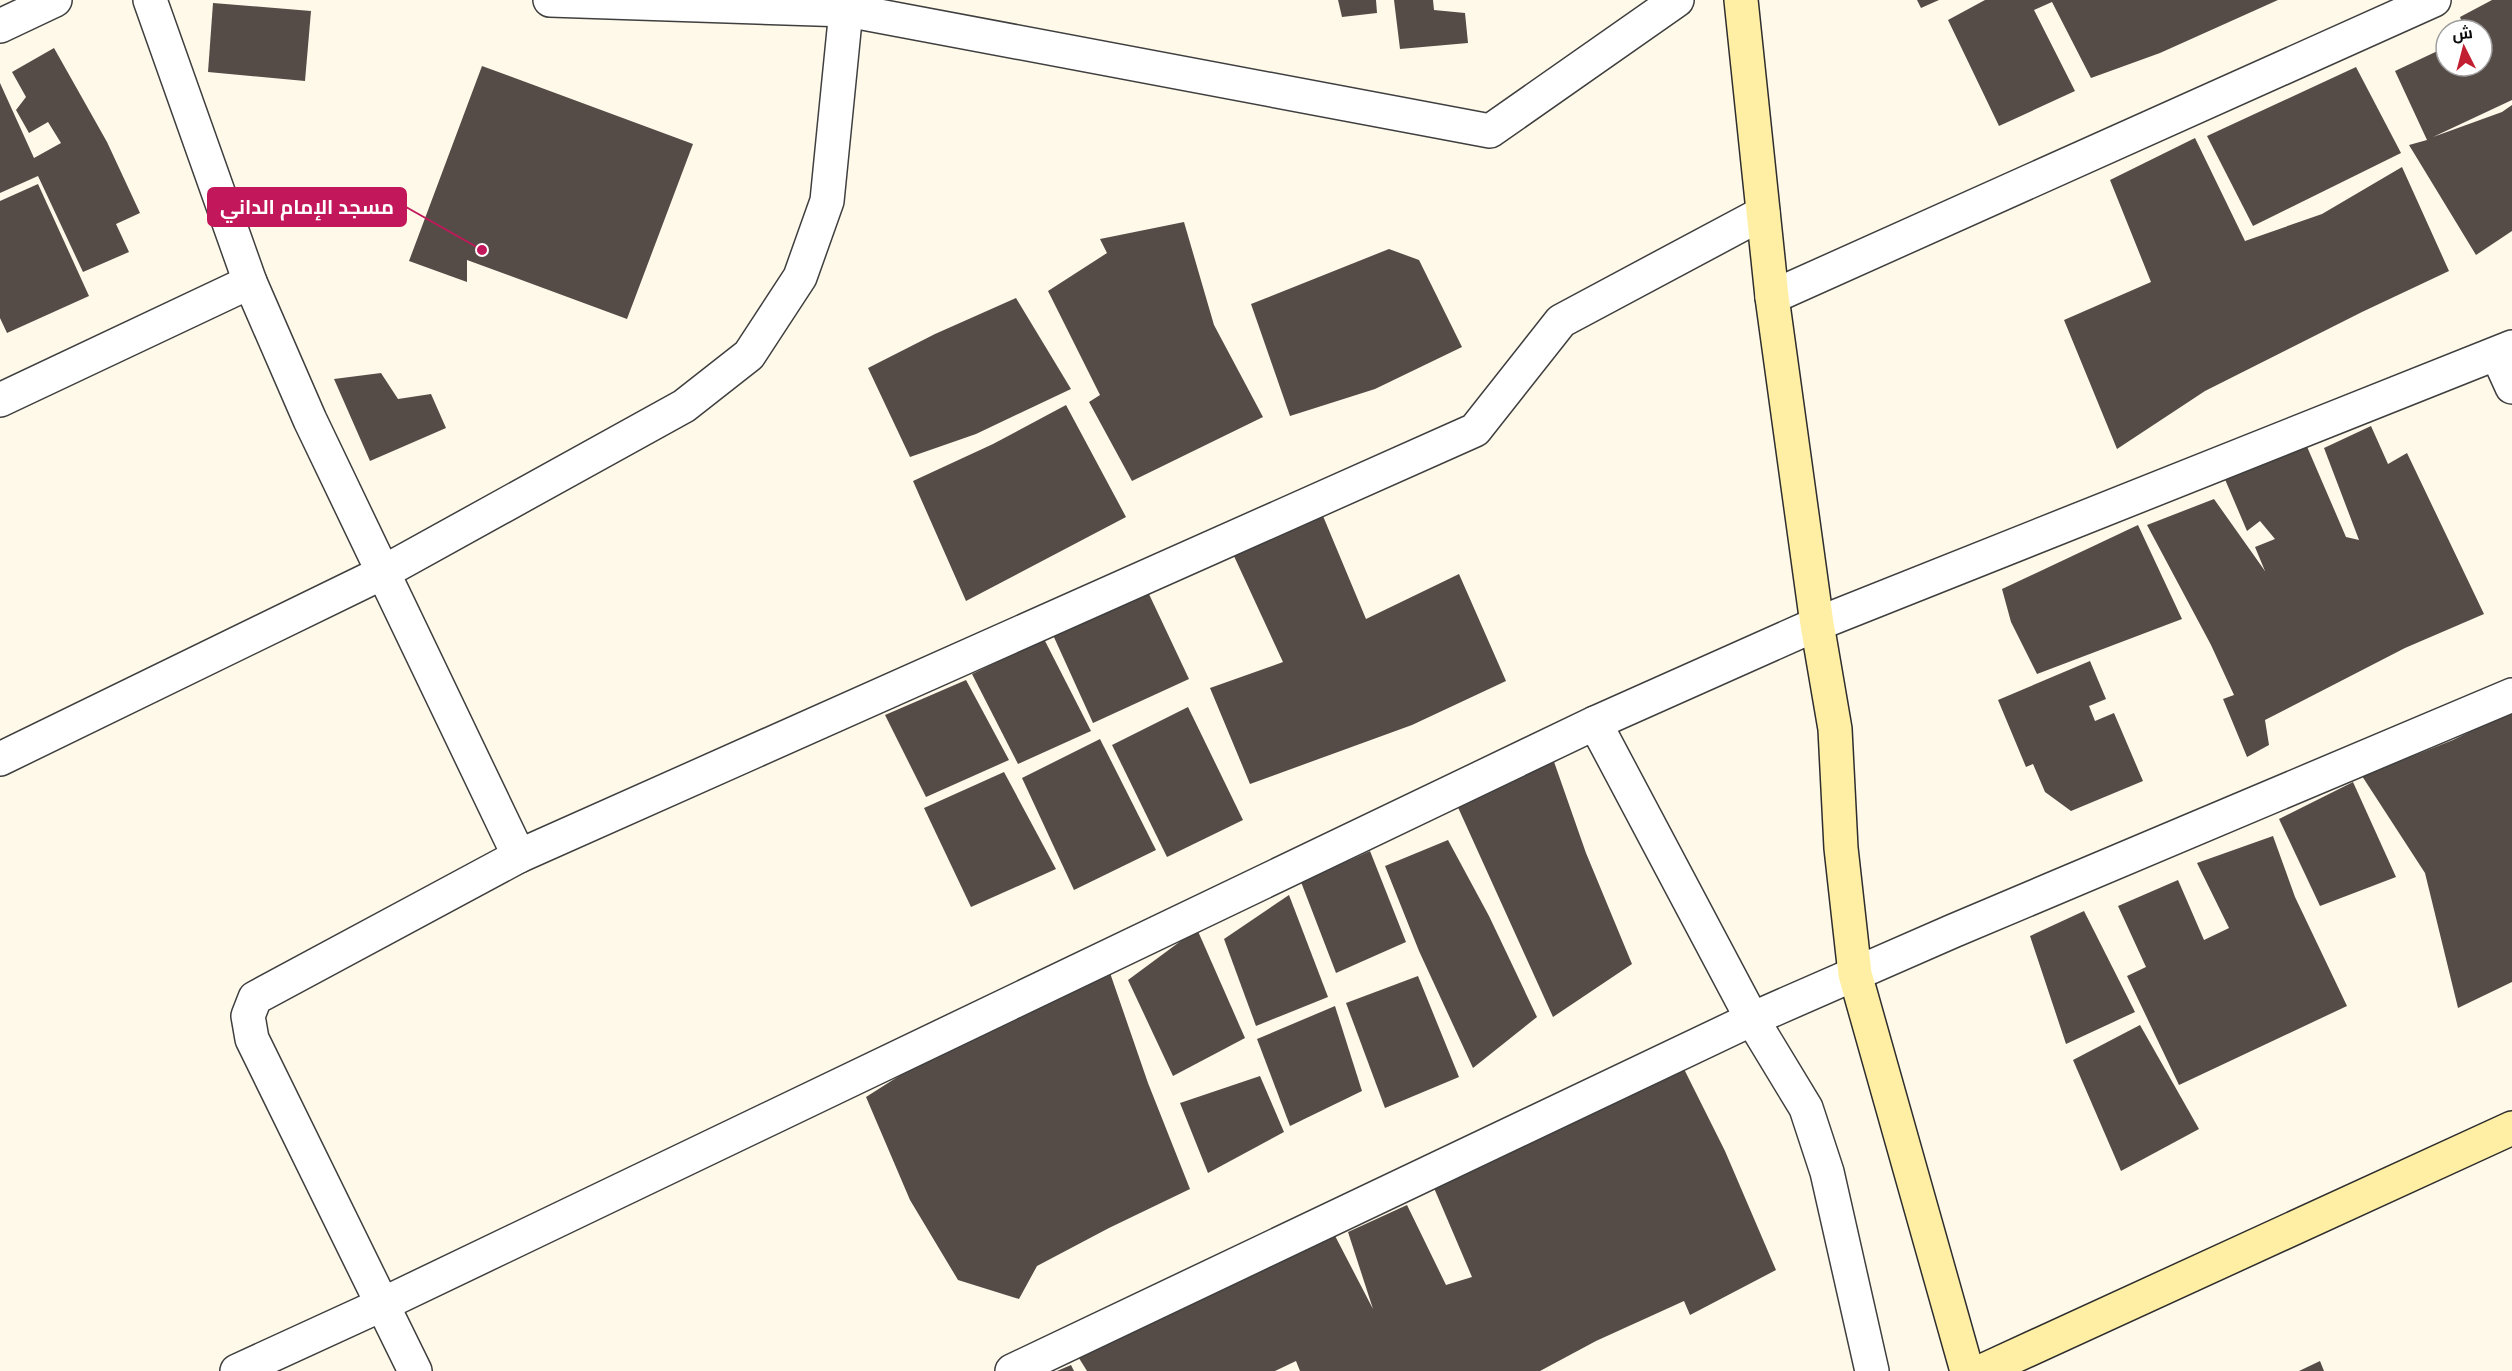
<svg xmlns="http://www.w3.org/2000/svg" width="2512" height="1371" font-family="'Roboto Serif',Cairo,serif">
<style>
.building{fill:#554c48}
.lines{fill:none;stroke-linecap:round;stroke-linejoin:round}
.street-casing{stroke:#3f3f3f;stroke-width:36}
.secondary-casing{stroke:#2e2e2e;stroke-width:36}
.street{stroke:#fff;stroke-width:33}
.secondary{stroke:#ffefa5;stroke-width:33}
.leader{fill:none;stroke:#c2185b;stroke-width:2}
.callout-dot{fill:#c2185b;stroke:#fff;stroke-width:2}
.callout{fill:#c2185b;stroke:#c2185b;stroke-width:2}
.callout-label{font-size:20px;text-anchor:middle;font-weight:bold;fill:#fff}
</style>
<rect width="100%" height="100%" fill="#fff9ea"/>
<g class="building">
<polygon points="1338,0 1376,0 1377,13 1342,17"/>
<polygon points="1394,0 1433,0 1434,10 1465,13 1468,43 1400,49"/>
<polygon points="1917,0 1939,0 1921,8"/>
<polygon points="1985,0 2278,0 2160,53 2091,78 2052,2 2034,10 2075,91 1999,126 1948,20"/>
<polygon points="2492,0 2512,0 2512,100 2433,137 2502,112 2512,105 2512,231 2476,255 2409,145 2427,140 2395,71 2446,47 2446,66 2482,66 2482,30 2465,30 2460,17"/>
<polygon points="213,3 311,11 305,81 208,72"/>
<polygon points="54,48 107,142 140,213 116,224 129,252 83,272 38,176 0,193 0,83 34,158 61,143 48,122 29,133 16,110 26,97 12,72"/>
<polygon points="482,66 693,144 627,319 467,260 467,282 409,261"/>
<polygon points="2356,67 2401,153 2253,226 2207,136"/>
<polygon points="2195,138 2245,241 2322,214 2402,167 2449,271 2362,312 2205,391 2117,449 2064,320 2151,282 2110,180"/>
<polygon points="38,184 89,296 7,333 0,318 0,201"/>
<polygon points="1184,222 1214,325 1263,417 1132,481 1089,402 1100,395 1048,291 1107,253 1100,239"/>
<polygon points="1389,249 1419,260 1462,347 1375,389 1290,416 1251,304"/>
<polygon points="1016,298 1071,389 976,434 910,457 868,368 935,334"/>
<polygon points="381,373 398,399 431,394 446,428 370,461 334,379"/>
<polygon points="1066,405 1126,517 966,601 913,481 993,444"/>
<polygon points="2371,426 2388,464 2407,453 2484,614 2405,648 2265,720 2269,745 2247,757 2223,699 2234,695 2211,645 2147,525 2214,499 2265,571 2255,547 2275,539 2260,521 2247,531 2221,470 2302,435 2346,537 2359,540 2324,448"/>
<polygon points="1323,516 1366,619 1459,574 1506,681 1412,725 1250,784 1210,688 1283,662 1233,554"/>
<polygon points="2138,525 2182,619 2037,674 2011,622 2002,589"/>
<polygon points="1148,592 1189,679 1093,723 1053,635"/>
<polygon points="1044,639 1091,731 1018,764 972,674"/>
<polygon points="2090,661 2106,699 2089,706 2095,721 2114,713 2143,781 2071,811 2045,792 2033,764 2026,767 1998,700"/>
<polygon points="966,680 1009,760 926,797 885,715"/>
<polygon points="1188,707 1243,820 1167,857 1112,745"/>
<polygon points="2512,711 2512,982 2458,1008 2425,873 2362,776 2453,740"/>
<polygon points="1100,739 1156,850 1074,890 1022,778"/>
<polygon points="1552,756 1586,853 1632,964 1553,1017 1456,803"/>
<polygon points="1004,772 1056,869 971,907 924,808"/>
<polygon points="2353,782 2396,877 2320,906 2279,819"/>
<polygon points="2273,836 2295,897 2347,1006 2179,1085 2127,976 2146,967 2118,906 2178,880 2204,940 2229,928 2197,863"/>
<polygon points="1448,840 1489,916 1537,1017 1473,1068 1419,951 1385,866"/>
<polygon points="1370,851 1406,942 1336,973 1301,882"/>
<polygon points="1289,895 1328,997 1256,1026 1224,939"/>
<polygon points="2084,911 2135,1012 2066,1044 2030,936"/>
<polygon points="1197,929 1245,1038 1173,1076 1128,980"/>
<polygon points="1109,970 1148,1083 1190,1189 1109,1228 1037,1266 1019,1299 958,1280 910,1200 866,1097 943,1048"/>
<polygon points="1418,976 1459,1077 1385,1108 1346,1003"/>
<polygon points="1335,1006 1362,1091 1290,1126 1257,1039"/>
<polygon points="2140,1025 2199,1129 2121,1171 2073,1060"/>
<polygon points="1683,1067 1725,1151 1776,1270 1690,1315 1684,1301 1596,1341 1540,1371 1300,1371 1296,1361 1275,1371 1087,1371 1077,1355 1332,1230 1373,1309 1348,1232 1407,1205 1446,1285 1472,1277 1434,1188"/>
<polygon points="1260,1076 1284,1132 1208,1173 1180,1103"/>
<polygon points="2320,1361 2324,1371 2299,1371"/>
<polygon points="1071,1365 1074,1371 1057,1371"/>
</g>
<g class="lines">
<g class="street-casing">
<g id="street">
<polyline points="150,0 250,282 310,420 519,856"/>
<polyline points="550,0 847,10 1490,131 1677,0"/>
<polyline points="0,26 55,0"/>
<polyline points="1772,297 2434,0"/>
<polyline points="2497,354 2512,387"/>
<polyline points="0,400 250,282"/>
<polyline points="1595,723 1752,1019 1806,1108 1827,1172 1872,1371"/>
<polyline points="0,759 382,573 684,406 749,355 800,277 827,201 847,0"/>
<polyline points="237,1371 381,1305 1595,723 1817,624 2512,347"/>
<polyline points="415,1371 252,1039 248,1016 255,998 519,856 1475,430 1561,321 1763,213"/>
<polyline points="1012,1371 1752,1019 1953,931 2512,695"/>
</g>
</g>
<g class="secondary-casing">
<g id="secondary">
<polyline points="1741,0 1772,297 1817,624 1835,729 1841,848 1855,974 1967,1371"/>
<polyline points="1982,1371 2512,1128"/>
</g>
</g>
<use href="#street" class="street"/>
<use href="#secondary" class="secondary"/>
</g>
<path class="leader" d="M482 250L406 207"/>
<circle class="callout-dot" cx="482" cy="250" r="6"/>
<rect class="callout" x="208" y="188" width="198" height="38" rx="6"/>
<g class="callout-label">
<text x="307" y="214">مسجد الإمام الداني</text>
</g>
<g transform="translate(2464 48) rotate(354)"><circle r="28" fill="#ffffff" stroke="#9e9e9e" stroke-width="1.5"/>
<path d="M0-4.5L10 22L0 15L-10 22Z" fill="#c11e31"/>
<text y="-9" font-size="16" font-weight="bold" text-anchor="middle" fill="#0c0c0c">ش</text>
</g>
</svg>
